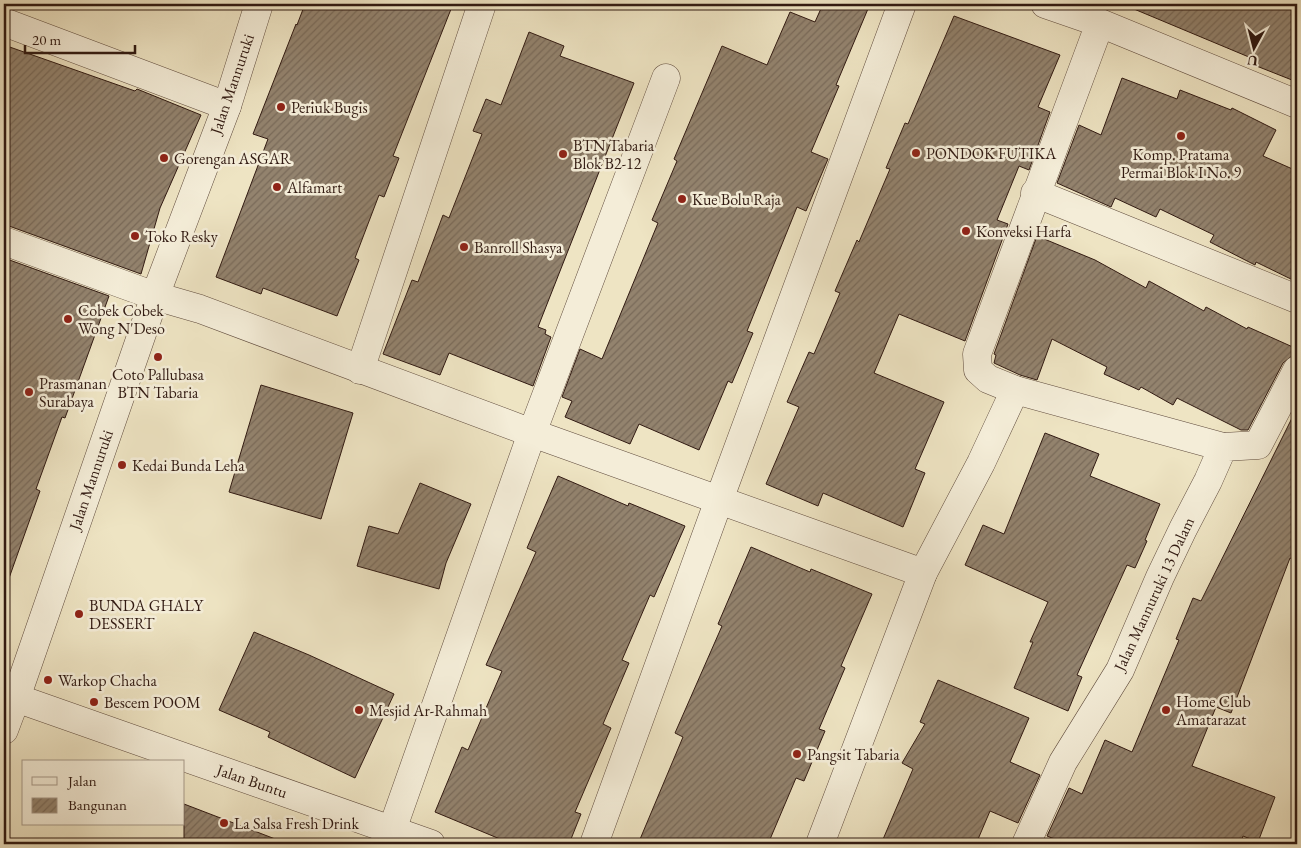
<svg xmlns="http://www.w3.org/2000/svg" width="1301" height="848" font-family="'EB Garamond',serif">
<style>
.building{fill:url(#building-hatch);stroke:#311a12}
.lines{fill:none;stroke-linecap:round;stroke-linejoin:round}
.street-casing{stroke:#604c3e;stroke-width:29}
.street{stroke:#f4edd8;stroke-width:28}
.poi-dot{fill:#8f2418;stroke:#f4edd8;stroke-width:2}
.labels{text-anchor:middle;dominant-baseline:central;stroke-width:5;stroke-linejoin:round;paint-order:stroke}
.street-label{font-size:16px;fill:#311a12;stroke:#f4edd8}
.poi-label{font-size:16px;fill:#311a12;stroke:#f4edd8;text-anchor:start}
</style>
<defs>
<pattern id="building-hatch" width="6" height="6" patternUnits="userSpaceOnUse" patternTransform="scale(1.25)"><rect width="6" height="6" fill="#93836e"/><path d="M-1 1l2-2M0 6l6-6M5 7l2-2" fill="none" stroke="#796a59"/></pattern>
</defs>
<rect width="100%" height="100%" fill="#eee4c3"/>
<filter id="stains"><feTurbulence type="fractalNoise" baseFrequency=".004" numOctaves="4"/><feColorMatrix values="0 0 0 0 .2 0 0 0 0 .09 0 0 0 0 .02 0 0 0 .5 -.17"/></filter>
<radialGradient id="worn" r=".72"><stop offset=".6" stop-color="#630" stop-opacity="0"/><stop offset="1" stop-color="#630" stop-opacity=".3"/></radialGradient>
<g class="building">
<polygon points="305,4 453,4 393,156 399,158 384,197 379,195 355,258 359,260 337,316 263,288 261,294 216,277 268,139 253,134 296,24 297,25"/>
<polygon points="823,4 870,4 836,85 839,86 811,152 828,159 806,211 797,207 747,331 753,333 732,383 728,381 699,450 639,424 630,444 565,417 572,401 562,397 580,349 602,359 658,223 652,220 677,161 674,159 722,46 767,65 790,12 815,22"/>
<polygon points="1122,4 1297,4 1297,82 1254,65 1256,60"/>
<polygon points="954,16 1060,55 1038,107 1050,112 1029,170 1019,166 997,220 1008,224 965,341 899,314 874,373 944,402 915,469 925,473 903,527 823,493 818,506 766,484 799,407 787,402 809,352 814,354 840,293 835,291 857,240 859,242 890,169 886,168 905,123 908,124"/>
<polygon points="529,32 564,46 560,56 634,83 538,327 546,330 545,334 551,337 533,386 449,353 440,375 383,354 412,280 418,282 443,215 449,218 482,134 473,131 486,99 501,105"/>
<polygon points="4,45 135,91 137,89 201,115 160,208 141,274 9,226 4,226"/>
<polygon points="1122,78 1177,99 1180,90 1231,110 1232,108 1276,130 1263,156 1297,171 1297,282 1256,262 1255,265 1210,242 1214,235 1160,209 1156,217 1115,198 1111,207 1057,183 1079,125 1101,135"/>
<polygon points="1037,236 1095,260 1146,288 1149,281 1204,311 1206,307 1247,329 1248,327 1295,348 1292,356 1283,363 1248,430 1241,430 1177,398 1173,405 1141,387 1139,390 1104,374 1107,367 1052,339 1037,380 1020,375 994,363 996,355 994,354"/>
<polygon points="4,258 109,296 65,418 62,417 36,489 40,491 8,581 4,580"/>
<polygon points="261,385 353,413 321,519 229,492"/>
<polygon points="1297,408 1297,561 1290,558 1231,713 1216,707 1192,766 1275,797 1258,842 1243,836 1240,844 1067,844 1047,836 1069,788 1082,794 1105,740 1132,752 1179,640 1176,639 1193,598 1201,601"/>
<polygon points="1045,433 1099,454 1090,476 1160,504 1145,540 1147,541 1135,568 1127,565 1077,675 1082,677 1068,711 1014,688 1033,642 1030,642 1048,602 965,565 983,525 1004,534"/>
<polygon points="558,476 628,506 629,503 685,526 654,597 650,595 622,660 629,663 603,724 611,728 575,812 581,814 569,844 512,844 435,812 462,747 468,750 502,671 486,665 536,552 527,548"/>
<polygon points="420,483 471,504 446,563 439,589 357,566 369,526 398,534"/>
<polygon points="751,547 810,572 811,569 872,594 841,666 845,668 819,729 825,731 804,781 796,778 768,844 638,844 683,737 675,733 722,626 718,624"/>
<polygon points="254,632 309,655 394,694 355,778 268,737 270,732 219,710"/>
<polygon points="938,680 1029,718 1010,762 1040,775 1018,823 990,811 976,844 881,844 913,769 902,763 925,724 920,722"/>
<polygon points="184,804 283,842 282,844 184,844"/>
</g>
<g class="lines">
<g class="street-casing">
<g id="street">
<polyline points="1045,4 1100,23 1297,104"/>
<polyline points="4,22 227,106"/>
<polyline points="1100,23 977,354 978,370 988,379 1015,390 1223,447"/>
<polyline points="1035,193 1297,299"/>
<polyline points="4,241 155,296 200,309 532,433 923,573"/>
<polyline points="360,370 482,4"/>
<polyline points="16,698 431,844"/>
<polyline points="4,730 16,698 155,296 227,106 259,4"/>
<polyline points="392,830 532,433 666,78"/>
<polyline points="594,844 719,500 902,4"/>
<polyline points="820,844 923,573 981,463 1015,390"/>
<polyline points="1026,844 1063,762 1120,670 1160,577 1183,529 1208,481 1223,447 1258,445 1297,370"/>
</g>
</g>
<use href="#street" class="street"/>
</g>
<g class="poi-dot">
<circle cx="281" cy="107" r="5"/>
<circle cx="1181" cy="136" r="5"/>
<circle cx="916" cy="153" r="5"/>
<circle cx="563" cy="154" r="5"/>
<circle cx="164" cy="158" r="5"/>
<circle cx="277" cy="187" r="5"/>
<circle cx="682" cy="199" r="5"/>
<circle cx="966" cy="231" r="5"/>
<circle cx="135" cy="236" r="5"/>
<circle cx="464" cy="247" r="5"/>
<circle cx="68" cy="319" r="5"/>
<circle cx="158" cy="357" r="5"/>
<circle cx="29" cy="392" r="5"/>
<circle cx="122" cy="465" r="5"/>
<circle cx="79" cy="614" r="5"/>
<circle cx="48" cy="680" r="5"/>
<circle cx="94" cy="702" r="5"/>
<circle cx="359" cy="710" r="5"/>
<circle cx="1166" cy="710" r="5"/>
<circle cx="797" cy="754" r="5"/>
<circle cx="224" cy="823" r="5"/>
</g>
<g class="labels">
<g class="street-label">
<text transform="translate(232 84) rotate(-71)">Jalan Mannuruki</text>
<text transform="translate(91 480) rotate(-71)">Jalan Mannuruki</text>
<text transform="translate(1154 594) rotate(-65)">Jalan Mannuruki 13 Dalam</text>
<text transform="translate(252 781) rotate(19)">Jalan Buntu</text>
</g>
<g class="poi-label">
<text x="291" y="107">Periuk Bugis</text>
<text x="573" y="145">BTN Tabaria<tspan x="573" dy="18">Blok B2-12</tspan></text>
<text x="926" y="153">PONDOK FUTIKA</text>
<text x="1181" y="154" text-anchor="middle">Komp. Pratama<tspan x="1181" dy="18">Permai Blok I No. 9</tspan></text>
<text x="174" y="158">Gorengan ASGAR</text>
<text x="287" y="187">Alfamart</text>
<text x="692" y="199">Kue Bolu Raja</text>
<text x="976" y="231">Konveksi Harfa</text>
<text x="145" y="236">Toko Resky</text>
<text x="474" y="247">Banroll Shasya</text>
<text x="78" y="310">Cobek Cobek<tspan x="78" dy="18">Wong N'Deso</tspan></text>
<text x="158" y="374" text-anchor="middle">Coto Pallubasa<tspan x="158" dy="18">BTN Tabaria</tspan></text>
<text x="39" y="383">Prasmanan<tspan x="39" dy="18">Surabaya</tspan></text>
<text x="132" y="465">Kedai Bunda Leha</text>
<text x="89" y="605">BUNDA GHALY<tspan x="89" dy="18">DESSERT</tspan></text>
<text x="58" y="680">Warkop Chacha</text>
<text x="1176" y="701">Home Club<tspan x="1176" dy="18">Amatarazat</tspan></text>
<text x="104" y="702">Bescem POOM</text>
<text x="369" y="710">Mesjid Ar-Rahmah</text>
<text x="807" y="754">Pangsit Tabaria</text>
<text x="234" y="823">La Salsa Fresh Drink</text>
</g>
</g>
<rect width="1301" height="848" fill="none" stroke="#eee4c3" stroke-width="20"/>
<rect x="5" y="5" width="1291" height="838" fill="none" stroke="#311a12" stroke-width="2.5"/>
<rect x="10" y="10" width="1281" height="828" fill="none" stroke="#311a12"/>
<rect x="22" y="760" width="162" height="65" fill="#f4edd8" stroke="#a69989"/>
<rect x="32" y="777" width="25" height="8" fill="#f4edd8" stroke="#a69989"/>
<text x="68" y="786" font-size="15" fill="#311a12">Jalan</text>
<rect x="32" y="798" width="25" height="15" fill="url(#building-hatch)" stroke="#a69989"/>
<text x="68" y="810" font-size="15" fill="#311a12">Bangunan</text>
<g transform="translate(1254 48) rotate(187)" stroke="#f4edd8" stroke-width="4" paint-order="stroke">
<path d="M0-4L9 19L0 12L-9 19Z" fill="#311a12"/>
<text y="-8" font-size="14" font-weight="bold" text-anchor="middle" fill="#311a12">U</text>
</g>
<path d="M25 45v8h110v-8" fill="none" stroke="#311a12" stroke-width="2.5"/>
<text x="32" y="45" font-size="15" fill="#311a12" stroke="#f4edd8" stroke-width="4" paint-order="stroke">20 m</text>
<rect width="100%" height="100%" filter="url(#stains)"/>
<rect width="100%" height="100%" fill="url(#worn)"/>
</svg>
